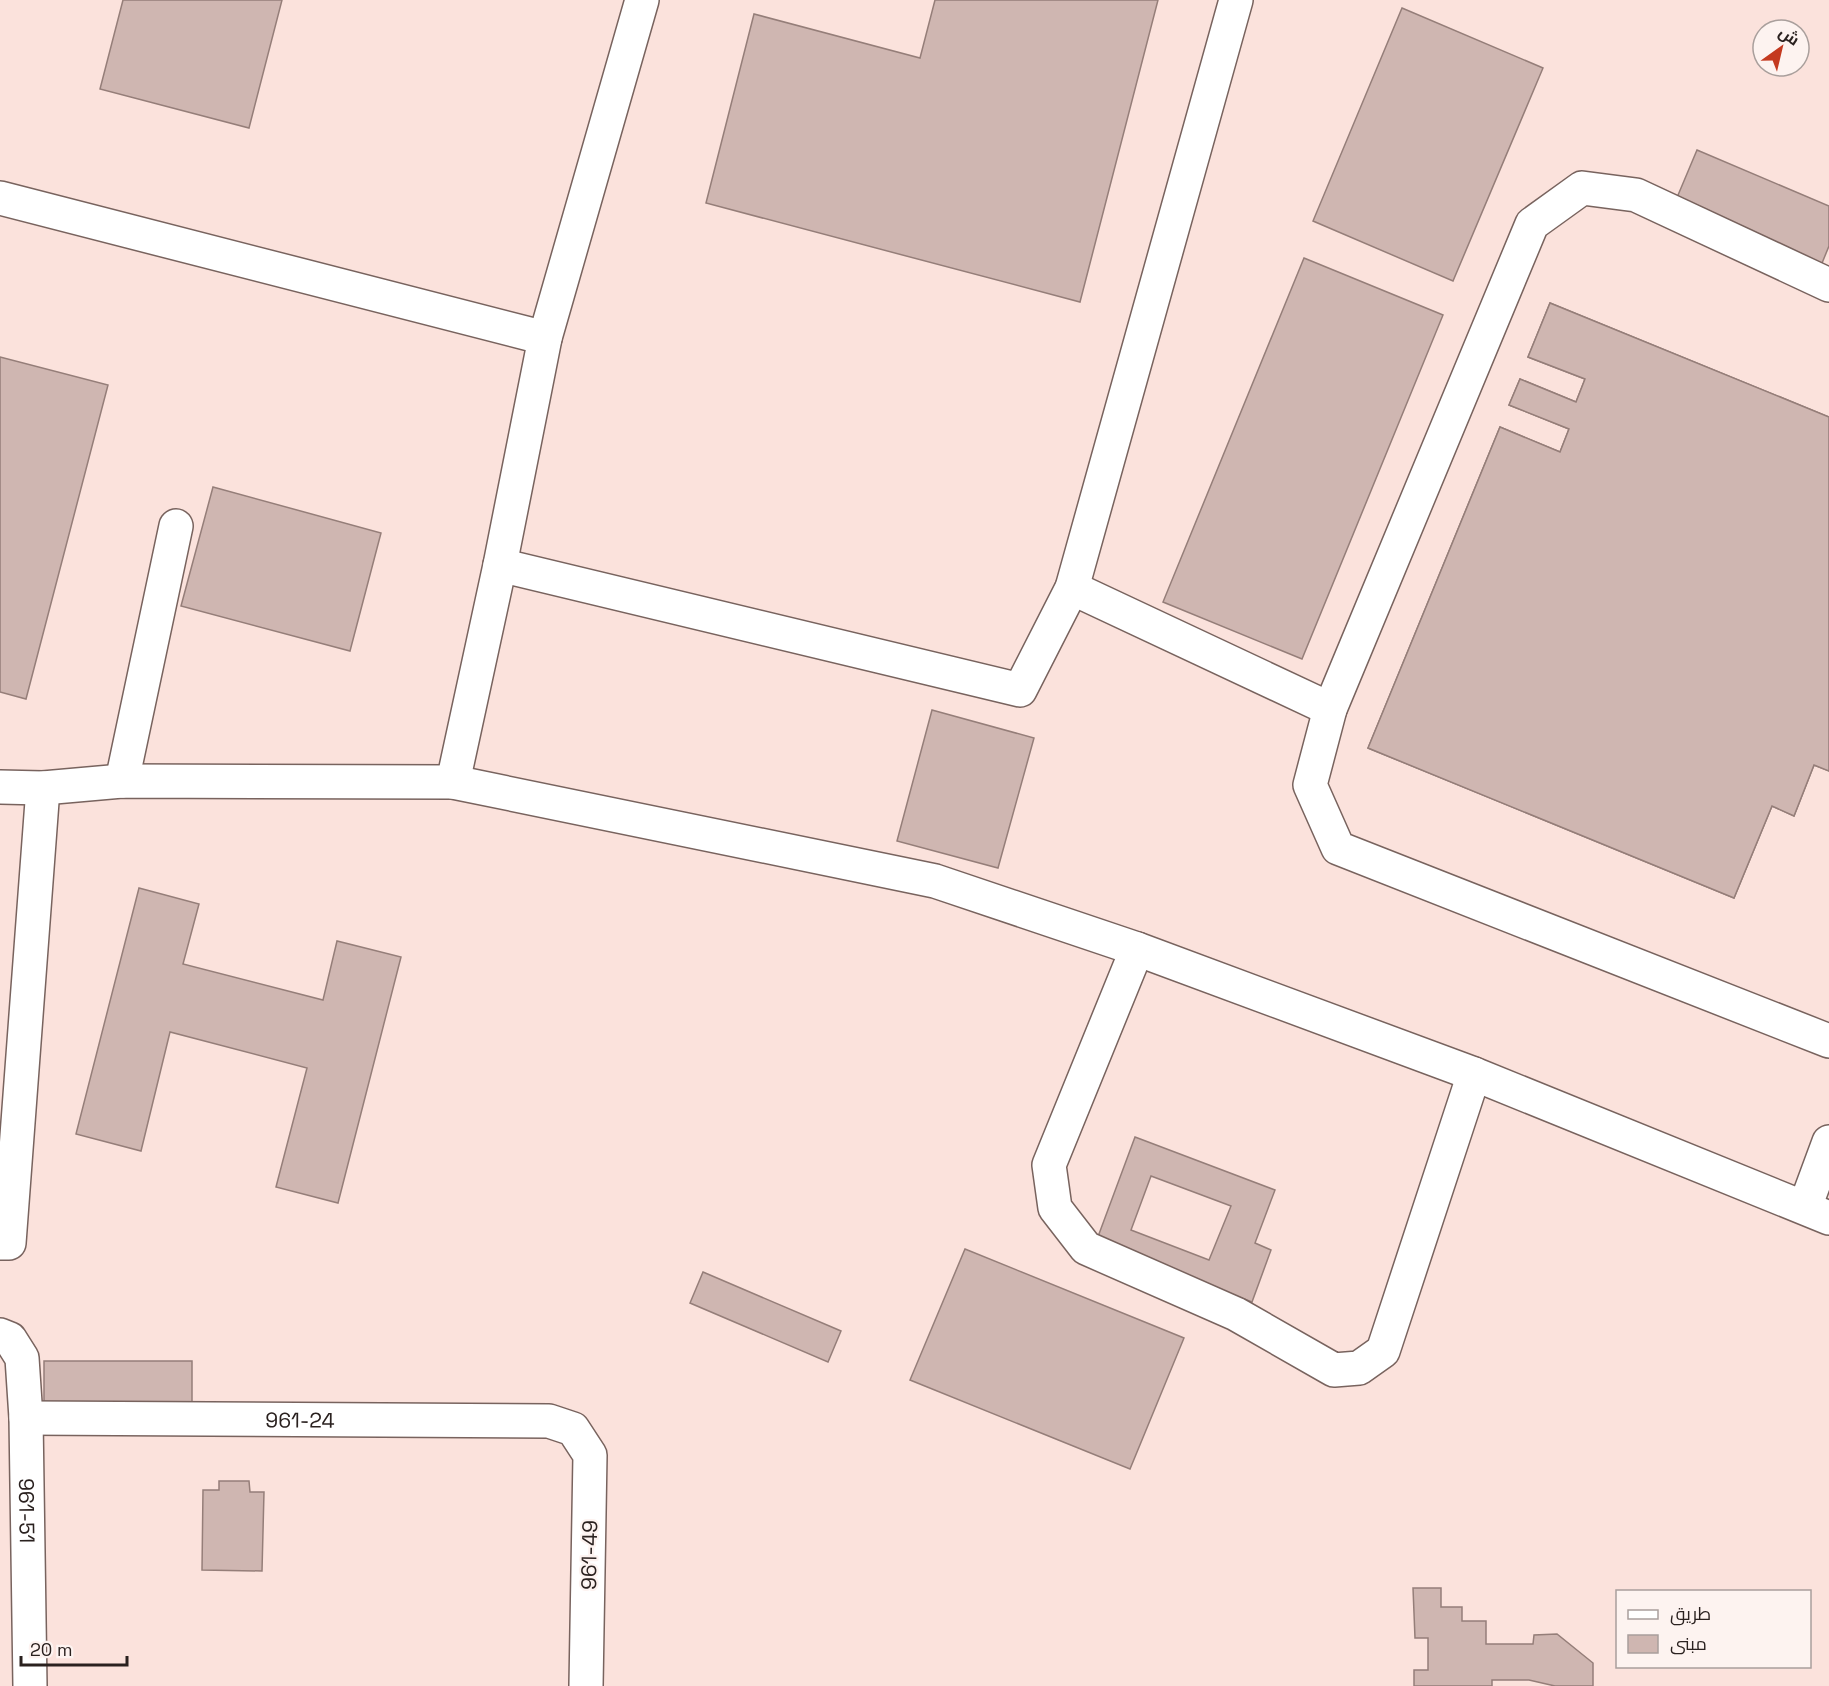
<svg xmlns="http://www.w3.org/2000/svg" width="1829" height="1686" font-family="'Space Grotesk',Cairo,sans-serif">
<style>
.building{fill:#cfb6b1;stroke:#957e79;stroke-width:1.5;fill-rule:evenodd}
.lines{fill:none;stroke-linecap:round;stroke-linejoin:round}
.minor-casing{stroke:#78635e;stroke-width:36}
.minor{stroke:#fff;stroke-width:33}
.labels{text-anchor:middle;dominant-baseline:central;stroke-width:4.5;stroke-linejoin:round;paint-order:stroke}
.street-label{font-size:21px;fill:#2a211f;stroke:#fdf3f0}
</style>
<rect width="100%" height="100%" fill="#fbe2dc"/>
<g class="building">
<polygon points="123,0 282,0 249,128 100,89"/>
<polygon points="935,0 1158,0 1080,302 706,203 754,14 920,58"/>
<polygon points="1402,8 1543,68 1453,281 1313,221"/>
<polygon points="1697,150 1829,206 1829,246 1820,268 1673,207"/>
<polygon points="1304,258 1443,315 1302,659 1163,602"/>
<path d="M1550,303L1829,417V566L1809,558L1801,577L1829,589V771L1814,765L1794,816L1772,806L1734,898L1368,748L1500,427L1560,452L1569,429L1509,405L1520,379L1576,402L1585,379L1528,357ZM1733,730L1775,746L1766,767L1724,750Z"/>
<polygon points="1550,303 1829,417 1829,771 1814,765 1794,816 1772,806 1734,898 1368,748 1500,427 1560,452 1569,429 1509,405 1520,379 1576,402 1585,379 1528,357"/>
<polygon points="0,357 108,385 26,699 0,692"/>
<polygon points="213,487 381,533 350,651 181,606"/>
<polygon points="932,710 1034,738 998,868 897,841"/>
<polygon points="139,888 199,904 183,964 323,1000 337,941 401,957 338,1203 276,1187 307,1068 170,1032 141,1151 76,1134"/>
<path d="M1135,1137L1275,1190L1255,1243L1271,1250L1252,1302L1096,1242ZM1151,1176L1231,1206L1209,1260L1131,1230Z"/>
<polygon points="965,1249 1184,1338 1130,1469 910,1380"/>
<polygon points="703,1272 841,1331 828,1362 690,1303"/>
<rect x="44" y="1361" width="148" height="56"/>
<polygon points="219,1481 249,1481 250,1492 264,1492 262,1571 202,1570 203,1490 219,1490"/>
<polygon points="1413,1588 1441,1588 1441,1607 1462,1607 1462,1621 1486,1621 1486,1644 1533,1644 1534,1635 1557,1634 1593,1663 1593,1686 1555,1686 1529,1680 1492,1680 1492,1686 1414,1686 1414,1670 1428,1670 1428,1638 1415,1638"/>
</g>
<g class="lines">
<g class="minor-casing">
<g id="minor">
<polyline points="0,198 545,338"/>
<polyline points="1829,285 1636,195 1582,188 1532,224 1330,709 1310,785 1338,848 1829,1041"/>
<polyline points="500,565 1020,690 1072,588 1236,0"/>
<polyline points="1072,588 1330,709"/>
<polyline points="122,781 176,526"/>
<polyline points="453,782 500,565 545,338 642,0"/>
<polyline points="0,787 43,788 122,781 453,782 935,881 1137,949 1474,1074 1829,1218"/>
<polyline points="1137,949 1049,1165 1055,1208 1086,1248 1236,1314 1334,1370 1359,1368 1383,1351 1474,1074"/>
<polyline points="1805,1207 1829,1142"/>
<polyline points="0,1243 9,1243 43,788"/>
<path id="s1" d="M0,1335L10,1339L22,1358L26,1418L30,1686"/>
<path id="s2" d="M26,1418L549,1421L573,1429L590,1455L586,1686"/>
</g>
</g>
<use href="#minor" class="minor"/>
</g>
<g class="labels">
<g class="street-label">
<text stroke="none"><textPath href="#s2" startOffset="274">961-24</textPath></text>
<text stroke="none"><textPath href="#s1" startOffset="186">961-51</textPath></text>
<text transform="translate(589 1555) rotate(-89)">961-49</text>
</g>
</g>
<rect x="1616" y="1590" width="195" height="78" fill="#fdf3f0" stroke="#a99f9c" stroke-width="1.5"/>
<rect x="1628" y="1610" width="30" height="9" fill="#ffffff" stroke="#a99f9c" stroke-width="1.5"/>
<text x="1670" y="1620" font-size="18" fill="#2a211f">طريق</text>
<rect x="1628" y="1635" width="30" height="18" fill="#cfb6b1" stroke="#a99f9c" stroke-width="1.5"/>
<text x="1670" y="1650" font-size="18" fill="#2a211f">مبنى</text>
<g transform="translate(1781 48) rotate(34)"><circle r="28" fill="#fdf3f0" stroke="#a99f9c" stroke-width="1.5"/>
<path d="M0-4.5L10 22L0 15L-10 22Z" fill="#c4391f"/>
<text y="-9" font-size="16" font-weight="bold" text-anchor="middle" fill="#2a211f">ش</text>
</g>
<path d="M21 1656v9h106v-9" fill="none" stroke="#2a211f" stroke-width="3"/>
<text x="30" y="1656" font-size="18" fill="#2a211f" stroke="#fdf3f0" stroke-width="4.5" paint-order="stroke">20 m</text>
</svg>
